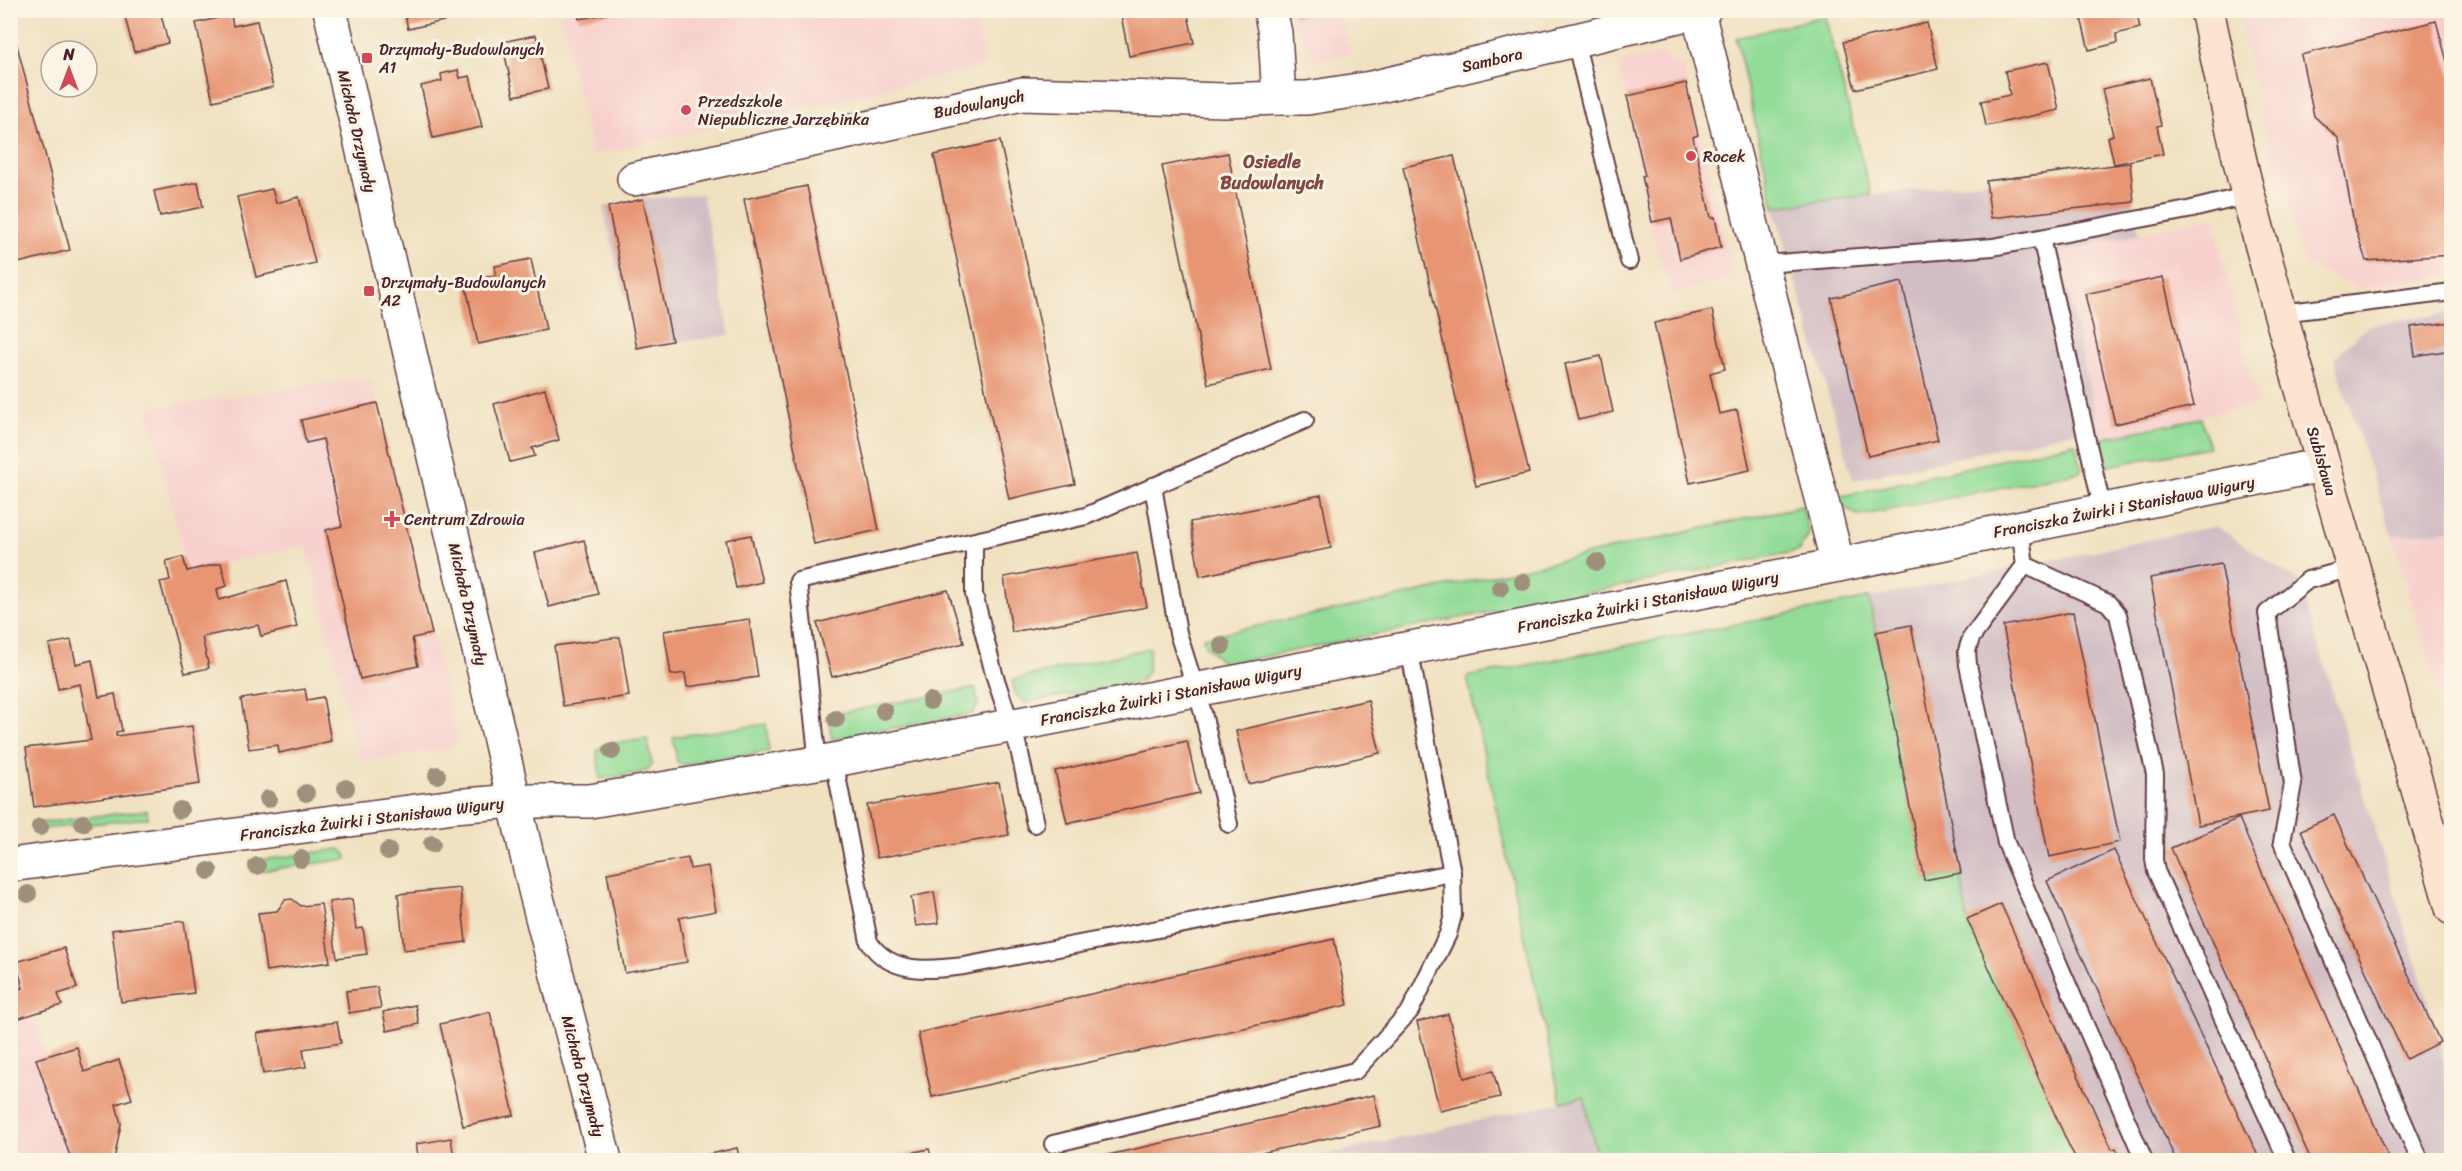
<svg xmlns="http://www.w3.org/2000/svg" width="2462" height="1171" font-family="Sriracha,sans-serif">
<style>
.built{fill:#f7d0ce}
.industrial{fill:#d2bec4}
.green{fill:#92dc98;stroke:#6e7e62;stroke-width:1.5}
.building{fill:#e79573}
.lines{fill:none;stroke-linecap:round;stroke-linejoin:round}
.lane-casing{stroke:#633c42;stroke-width:20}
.street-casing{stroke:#633c42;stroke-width:36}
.secondary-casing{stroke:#633c42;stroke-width:36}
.lane{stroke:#fff;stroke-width:16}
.street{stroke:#fff;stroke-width:33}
.secondary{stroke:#fde4d1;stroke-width:33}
.tree{fill:#9f907d}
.poi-dot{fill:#d1495b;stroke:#fcf5e5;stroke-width:2}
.labels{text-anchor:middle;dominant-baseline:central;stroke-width:6;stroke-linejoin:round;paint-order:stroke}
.poi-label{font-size:16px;fill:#4a1f2b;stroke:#fcf5e5;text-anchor:start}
.street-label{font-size:16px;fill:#4a1f2b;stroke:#fcf5e5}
.neighbourhood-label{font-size:18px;font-weight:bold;fill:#814844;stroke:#fcf5e5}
</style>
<rect width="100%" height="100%" fill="#fcf5e5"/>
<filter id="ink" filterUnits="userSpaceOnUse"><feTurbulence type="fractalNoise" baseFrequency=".0167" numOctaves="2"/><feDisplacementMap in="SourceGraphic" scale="12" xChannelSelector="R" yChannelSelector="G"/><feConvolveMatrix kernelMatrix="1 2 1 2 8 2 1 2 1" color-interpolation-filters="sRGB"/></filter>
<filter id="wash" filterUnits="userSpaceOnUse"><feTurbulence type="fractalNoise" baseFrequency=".008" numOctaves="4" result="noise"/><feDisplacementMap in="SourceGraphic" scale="24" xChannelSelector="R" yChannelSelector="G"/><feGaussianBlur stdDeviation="1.35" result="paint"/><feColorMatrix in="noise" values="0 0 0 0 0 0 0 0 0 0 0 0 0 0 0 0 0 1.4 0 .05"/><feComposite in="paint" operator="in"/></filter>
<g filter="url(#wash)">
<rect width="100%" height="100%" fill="#f0e1c1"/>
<g class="built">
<polygon points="560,11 973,11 987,66 592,155"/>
<polygon points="1289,11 1339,11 1350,54 1317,60 1291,23"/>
<polygon points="2237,11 2451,11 2451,276 2360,288 2306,265 2269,145"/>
<polygon points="1660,54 1683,67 1734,279 1671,293 1648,222 1627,96 1618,64"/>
<polygon points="2213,217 2258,404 2099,438 2060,251"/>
<polygon points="371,377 458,742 448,749 360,761 306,545 187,571 149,408"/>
<polygon points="2451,530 2451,735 2392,536"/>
<polygon points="10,944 45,1056 36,1060 71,1160 11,1160"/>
</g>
<g class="industrial">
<polygon points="2112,166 2134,202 2139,234 2060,252 2097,427 1853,480 1774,207"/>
<polygon points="702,194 730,335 637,348 603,207 643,199"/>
<polygon points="2451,313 2451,530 2392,536 2334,358 2369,325"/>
<polygon points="2216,526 2299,582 2440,1042 2451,1117 2451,1160 2122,1160 2115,1148 2086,1160 2077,1160 1967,919 1961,873 1924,880 1869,598"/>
<polygon points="1584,1097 1598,1160 1303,1160"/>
</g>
<g class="green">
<polygon points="1825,16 1871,195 1774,207 1736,38"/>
<polygon points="2201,418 2209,447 2108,466 2105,462 2099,439"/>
<polygon points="2075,443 2082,468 2080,472 1859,516 1841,505 1838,497"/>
<polygon points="1802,506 1809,534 1798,551 1232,663 1224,664 1205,645 1203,637 1385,600"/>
<polygon points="1869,598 1925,880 1961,873 1967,919 2077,1160 1598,1160 1584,1097 1561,1102 1467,677"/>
<polygon points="1150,648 1147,672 1141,681 1025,703 1015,693 1012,680"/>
<polygon points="976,688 978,704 972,714 832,739 828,715"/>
<polygon points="766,724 769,751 683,765 677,762 673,737"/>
<polygon points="647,739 652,764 647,771 600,779 597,752 603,745"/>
<polygon points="147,810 148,818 33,830 32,824"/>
<polygon points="340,849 346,854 347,859 252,872 250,867 254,861"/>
</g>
<g id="blocks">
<g class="building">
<polygon points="152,10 160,10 168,43 134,52 125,17"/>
<polygon points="404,10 456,10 457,18 408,29"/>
<polygon points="577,10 617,10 617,12 579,19"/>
<polygon points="1120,10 1187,10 1194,43 1129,56"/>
<polygon points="1293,10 1322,10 1322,12 1294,17"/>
<polygon points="1368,10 1397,10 1397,12 1369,17"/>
<polygon points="2079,10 2136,10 2140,28 2116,34 2117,43 2089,50"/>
<polygon points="231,15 233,26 257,21 273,87 213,101 196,23"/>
<polygon points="2436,21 2451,76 2451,255 2366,261 2354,224 2339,139 2314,116 2301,55"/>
<polygon points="1927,23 1938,69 1855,89 1843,42"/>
<polygon points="13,30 70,250 10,265 10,31"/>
<polygon points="536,35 548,89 514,96 502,42"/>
<polygon points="2048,62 2059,110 1986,126 1981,101 2010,95 2005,71"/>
<polygon points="458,70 460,78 470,76 482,127 433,138 421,86 442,81 441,74"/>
<polygon points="2150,78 2161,125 2157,126 2163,154 2114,164 2108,137 2113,135 2102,89"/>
<polygon points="1686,83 1698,135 1693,137 1711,218 1715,217 1721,247 1680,259 1671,218 1652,222 1642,176 1645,176 1627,96"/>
<polygon points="1000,141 1075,484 1009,499 934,155"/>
<polygon points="1228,153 1271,369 1208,384 1162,166"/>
<polygon points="1454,156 1529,473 1476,486 1403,167"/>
<polygon points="2130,163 2134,202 1991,218 1986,181"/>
<polygon points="198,182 203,207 160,216 154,191"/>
<polygon points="807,186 879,530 814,544 744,199"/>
<polygon points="272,189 276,203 299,197 315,263 256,277 237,197"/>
<polygon points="643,199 672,341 637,348 608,207"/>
<polygon points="531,259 546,330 478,344 465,282 496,275 495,266"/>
<polygon points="2163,277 2194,406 2115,424 2085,294"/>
<polygon points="1902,282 1938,440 1868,456 1831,298"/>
<polygon points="1712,310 1725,369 1710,373 1719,414 1737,410 1750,470 1690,483 1654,323"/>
<polygon points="2451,322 2451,350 2415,356 2411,327"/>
<polygon points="1601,356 1613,412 1578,420 1565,364"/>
<polygon points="545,389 559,440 532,448 535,456 510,462 494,404"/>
<polygon points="377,403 432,634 412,638 418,666 360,679 326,530 342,526 323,439 306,443 301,420"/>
<polygon points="1321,495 1331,548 1200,576 1190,522"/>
<polygon points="751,535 762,582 736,588 726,540"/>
<polygon points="584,540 598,594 549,607 535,553"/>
<polygon points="1137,553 1147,607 1012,632 1004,577"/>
<polygon points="183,557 187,571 221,563 227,586 217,589 219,600 286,581 297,627 261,636 258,625 202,637 209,668 185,673 160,582 170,580 166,561"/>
<polygon points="2221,564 2269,811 2198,825 2150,578"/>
<polygon points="948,590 964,643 832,677 817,623"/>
<polygon points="2073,612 2120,842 2049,857 2003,626"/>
<polygon points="749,619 758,677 687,687 685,673 671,675 664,631"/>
<polygon points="1911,625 1961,873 1924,880 1876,632"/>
<polygon points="620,637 629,696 563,706 554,646"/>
<polygon points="71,640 76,664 92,660 99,697 115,694 122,731 116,732 116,736 192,726 200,784 34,807 26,748 91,740 80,684 58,689 49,644"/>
<polygon points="305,689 307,700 323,697 331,741 279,753 278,745 249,749 241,699"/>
<polygon points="1368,700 1380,753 1248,784 1236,731"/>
<polygon points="1187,741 1199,793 1067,823 1055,771"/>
<polygon points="999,782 1009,835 877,858 867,805"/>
<polygon points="2334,815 2440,1042 2406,1059 2301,830"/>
<polygon points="2239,818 2267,884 2390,1160 2311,1160 2185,880 2171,848"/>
<polygon points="2114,850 2175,981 2260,1160 2176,1160 2047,881"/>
<polygon points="688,858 690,869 708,866 716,911 679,918 687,962 625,973 607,873"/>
<polygon points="460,888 466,942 404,950 398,894"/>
<polygon points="934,892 939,923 916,926 911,897"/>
<polygon points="292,899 301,906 321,904 330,962 266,971 258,913 277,911 285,900"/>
<polygon points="352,899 356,929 363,928 367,954 337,958 329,902"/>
<polygon points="2001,904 2097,1117 2112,1149 2116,1148 2122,1160 2101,1160 2098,1156 2077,1160 2070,1148 1967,919"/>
<polygon points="184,921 194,993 121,1002 112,930"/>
<polygon points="1334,939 1348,1005 932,1097 918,1033"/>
<polygon points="64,948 77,988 58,994 62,1005 10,1021 10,992 23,988 16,962"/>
<polygon points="377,987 381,1008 349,1013 346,991"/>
<polygon points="415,1005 419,1024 387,1031 383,1012"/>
<polygon points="490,1012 514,1115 463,1126 440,1024"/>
<polygon points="1448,1014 1464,1078 1493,1071 1500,1097 1440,1111 1417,1022"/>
<polygon points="337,1022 341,1043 303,1049 306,1067 263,1074 257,1033"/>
<polygon points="77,1047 84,1072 119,1060 132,1099 116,1104 121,1124 114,1160 56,1160 70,1156 36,1059"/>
<polygon points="1374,1095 1381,1126 1231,1160 1086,1160"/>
<polygon points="451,1138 454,1157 419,1160 416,1144"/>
<polygon points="737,1148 740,1160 684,1160"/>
<polygon points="929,1149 932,1160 897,1160 896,1156"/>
</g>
</g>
</g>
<g filter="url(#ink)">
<use href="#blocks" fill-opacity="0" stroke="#633c42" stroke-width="1.5"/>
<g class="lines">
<g class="lane-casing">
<g id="lane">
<polyline points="1575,40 1629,261"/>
<polyline points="2041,238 2103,511"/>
<polyline points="1763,264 1993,247 2188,210 2249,195"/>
<polyline points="2281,313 2452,292"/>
<polyline points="1153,486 1178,633 1203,713 1229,824"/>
<polyline points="2020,528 2025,565 2108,603 2118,615 2155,774 2154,859 2156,871 2287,1160"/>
<polyline points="974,542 974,594 994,674 1019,749 1035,824"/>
<polyline points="2025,565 1971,638 1967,651 1968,665 2006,843 2144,1160"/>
<polyline points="2352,568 2308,580 2267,613 2293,784 2282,842 2420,1160"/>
<path d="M834,760L869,942C891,975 929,970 964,966L1452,873L1409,648"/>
<polyline points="818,763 798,581 1086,516 1305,420"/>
<polyline points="1053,1144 1355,1071 1410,1011 1448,934 1453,915 1452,873"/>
</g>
</g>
<g class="street-casing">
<g id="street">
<polyline points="330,10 535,890 605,1160"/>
<polyline points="1698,12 1838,565"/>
<polyline points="1279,98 1307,98 1371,88 1704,10"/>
<polyline points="634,179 1022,94 1224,100 1279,98 1275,33 1270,10"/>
<polyline points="10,865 454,806 514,801 590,801 834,760 1838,565 2322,465"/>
</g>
</g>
<g class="secondary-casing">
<path id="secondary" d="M2207,10C2221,73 2233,136 2249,198C2312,436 2385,671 2452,908"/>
</g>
<use href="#lane" class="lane"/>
<use href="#street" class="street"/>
<use href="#secondary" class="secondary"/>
</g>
<g class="tree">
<circle cx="1597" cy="562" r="9"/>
<circle cx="1523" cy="582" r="9"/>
<circle cx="1500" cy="588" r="9"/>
<circle cx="1222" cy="646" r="9"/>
<circle cx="930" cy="701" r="9"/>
<circle cx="884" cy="711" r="9"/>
<circle cx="836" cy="719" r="9"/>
<circle cx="612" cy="751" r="9"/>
<circle cx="437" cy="775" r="9"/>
<circle cx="346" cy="788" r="9"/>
<circle cx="306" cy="793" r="9"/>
<circle cx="268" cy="799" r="9"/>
<circle cx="180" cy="810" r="9"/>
<circle cx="83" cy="823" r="9"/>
<circle cx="40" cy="827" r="9"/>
<circle cx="432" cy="844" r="9"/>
<circle cx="388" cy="851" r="9"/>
<circle cx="301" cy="859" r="9"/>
<circle cx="257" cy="866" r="9"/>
<circle cx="209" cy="871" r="9"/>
<circle cx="28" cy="894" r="9"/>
</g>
</g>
<g class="poi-dot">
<rect x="361" y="52" width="12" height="12" rx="3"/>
<circle cx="686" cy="110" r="6"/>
<circle cx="1691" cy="156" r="6"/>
<rect x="363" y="285" width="12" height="12" rx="3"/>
<path d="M389 510h6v6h6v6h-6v6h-6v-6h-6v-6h6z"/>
</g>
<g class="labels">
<g class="poi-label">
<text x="379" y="49">Drzymały-Budowlanych<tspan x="379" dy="18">A1</tspan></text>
<text x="698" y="101">Przedszkole<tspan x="698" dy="18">Niepubliczne Jarzębinka</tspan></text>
<text x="1703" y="156">Rocek</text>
<text x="381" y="282">Drzymały-Budowlanych<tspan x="381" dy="18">A2</tspan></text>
<text x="404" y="519">Centrum Zdrowia</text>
</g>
<g class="street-label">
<text transform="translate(1492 60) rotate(-13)">Sambora</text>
<text transform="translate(979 104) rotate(-11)">Budowlanych</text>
<text transform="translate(357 131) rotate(77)">Michała Drzymały</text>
<text transform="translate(2322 461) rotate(74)">Subisława</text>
<text transform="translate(2124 507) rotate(-11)">Franciszka Żwirki i Stanisława Wigury</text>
<text transform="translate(1648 602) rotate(-11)">Franciszka Żwirki i Stanisława Wigury</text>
<text transform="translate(468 604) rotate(77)">Michała Drzymały</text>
<text transform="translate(1171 695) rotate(-11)">Franciszka Żwirki i Stanisława Wigury</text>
<text transform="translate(372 819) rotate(-7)">Franciszka Żwirki i Stanisława Wigury</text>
<text transform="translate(583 1076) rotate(75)">Michała Drzymały</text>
</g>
<g class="neighbourhood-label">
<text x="1272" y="162">Osiedle<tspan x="1272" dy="21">Budowlanych</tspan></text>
</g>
</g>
<rect width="2462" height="1171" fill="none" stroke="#fcf5e5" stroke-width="36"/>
<g transform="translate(69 69)"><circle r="28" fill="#fcf5e5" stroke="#b59f9b" stroke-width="1.5"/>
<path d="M0-4.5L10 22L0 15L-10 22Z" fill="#d1495b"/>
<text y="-9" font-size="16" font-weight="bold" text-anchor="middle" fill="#4a1f2b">N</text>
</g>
</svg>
